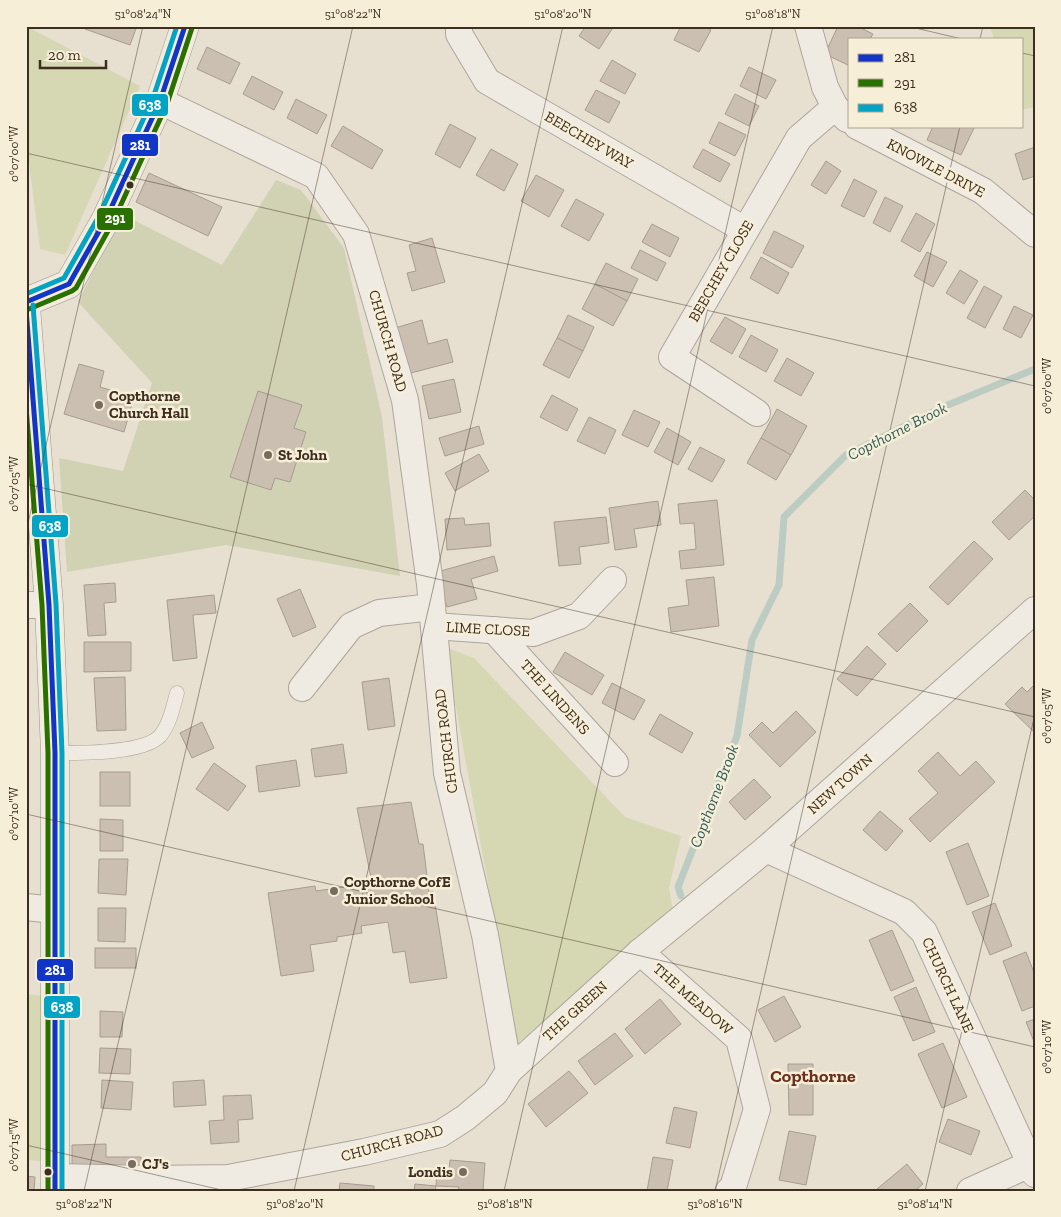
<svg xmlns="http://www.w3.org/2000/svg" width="1061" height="1217" font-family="'Zilla Slab',serif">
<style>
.green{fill:#d6d7b3}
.cemetery{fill:#d1d1b3}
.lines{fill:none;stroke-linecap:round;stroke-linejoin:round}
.stream{stroke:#bcccc2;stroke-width:7}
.building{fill:#cbbfb2;stroke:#a89c90}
.lane-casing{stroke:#ada599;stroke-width:15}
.street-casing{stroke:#ada599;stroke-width:28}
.secondary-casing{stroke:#9c958a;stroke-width:29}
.lane{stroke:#efebe3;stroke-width:14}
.street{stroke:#efebe3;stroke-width:26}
.secondary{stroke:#efebe3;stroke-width:28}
.bus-1-casing{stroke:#f7eed8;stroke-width:9}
.bus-2-casing{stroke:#f7eed8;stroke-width:9}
.bus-3-casing{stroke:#f7eed8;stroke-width:9}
.bus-1{stroke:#1135c6;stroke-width:5}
.bus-2{stroke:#297000;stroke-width:5}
.bus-3{stroke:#03a3c5;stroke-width:5}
.ticks{fill:none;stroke:#3d2e20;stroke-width:1;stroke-opacity:0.45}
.bus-dot{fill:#3d2e20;stroke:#f7eed8;stroke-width:2}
.poi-dot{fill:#786c5e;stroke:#f7eed8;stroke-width:2}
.labels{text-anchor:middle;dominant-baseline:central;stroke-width:5;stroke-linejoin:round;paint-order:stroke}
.street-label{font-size:15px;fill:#3d2e20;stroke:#f7eed8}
.poi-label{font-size:15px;font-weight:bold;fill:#3d2e20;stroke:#f7eed8;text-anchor:start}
.water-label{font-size:16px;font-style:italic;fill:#2f5d5a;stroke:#f7eed8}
.quarter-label{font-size:18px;font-weight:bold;fill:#6b2e1e;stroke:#f7eed8}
.line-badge{stroke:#f7eed8;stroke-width:2}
.badge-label{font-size:14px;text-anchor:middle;font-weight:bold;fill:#fff}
.neatline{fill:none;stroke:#3d2e20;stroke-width:2}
.ticks-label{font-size:12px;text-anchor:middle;fill:#3d2e20}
</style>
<rect width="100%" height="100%" fill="#e7e0d1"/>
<g class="green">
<polygon points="26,26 140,86 65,255 40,249 26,139"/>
<polygon points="990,26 1035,26 1035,107 1022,110 1022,39 994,39"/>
<polygon points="445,647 474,658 625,817 681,836 669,888 673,912 517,1044"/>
<polygon points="26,994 43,996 42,1161 26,1160"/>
</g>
<polygon class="cemetery" points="276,180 301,190 344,248 382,417 400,576 226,545 67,572 59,458 123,471 152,383 78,302 122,214 222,265"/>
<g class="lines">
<polyline class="stream" points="681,896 678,887 737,736 752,640 779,585 784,517 846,455 943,407 1035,369"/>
</g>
<g class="building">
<polygon points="86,26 137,26 130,45 85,29"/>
<polygon points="586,26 614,26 599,49 579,36"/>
<polygon points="681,26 704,26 711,30 699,52 674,40"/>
<polygon points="838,26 857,26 873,34 870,39 850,39 850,66 825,54"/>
<polygon points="207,47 240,63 230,84 197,69"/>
<polygon points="612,60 636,74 625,94 600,81"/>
<polygon points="749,67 776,80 766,99 740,86"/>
<polygon points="252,76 283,92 274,110 243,94"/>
<polygon points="596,90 620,102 609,123 585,110"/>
<polygon points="735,94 759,106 749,126 725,114"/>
<polygon points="296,99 327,115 317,134 287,118"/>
<polygon points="719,122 746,135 735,156 709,143"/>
<polygon points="450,124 476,138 460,168 435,154"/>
<polygon points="343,126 383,150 372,169 331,146"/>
<polygon points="933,126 975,126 961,155 927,140"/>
<polygon points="1035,147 1035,176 1023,180 1015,154"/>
<polygon points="491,149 518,164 504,191 476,175"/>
<polygon points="703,149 730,164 720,182 693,167"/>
<polygon points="826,161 841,171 826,194 811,185"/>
<polygon points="149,173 222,207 208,236 136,202"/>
<polygon points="536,175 564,190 549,217 521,201"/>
<polygon points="854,179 877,191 864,217 841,206"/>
<polygon points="885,197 903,206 890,232 873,223"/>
<polygon points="576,199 604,214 589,241 561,226"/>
<polygon points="916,213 935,224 920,252 901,241"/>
<polygon points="652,224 679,238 670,257 642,242"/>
<polygon points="774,231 804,246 792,268 763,253"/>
<polygon points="432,238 445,282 412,291 407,273 416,271 409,245"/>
<polygon points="640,250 666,263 657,281 631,268"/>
<polygon points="927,252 947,262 933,287 914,276"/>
<polygon points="761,257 789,273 778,294 750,278"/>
<polygon points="606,263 638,279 627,301 595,284"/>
<polygon points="960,270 978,281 964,304 946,293"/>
<polygon points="595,284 627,301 613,326 582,309"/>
<polygon points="984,286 1002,296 985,328 967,318"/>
<polygon points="1014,306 1033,315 1021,338 1003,329"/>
<polygon points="568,315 594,327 583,351 557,338"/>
<polygon points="725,317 746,329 732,354 710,341"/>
<polygon points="422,320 428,344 447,339 453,362 407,374 395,328"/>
<polygon points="751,335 778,350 766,372 739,357"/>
<polygon points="557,338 583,351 569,378 543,365"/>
<polygon points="787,358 814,373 801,396 774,381"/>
<polygon points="79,364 104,371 100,387 134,397 124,432 64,414"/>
<polygon points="454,379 461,412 429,419 422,386"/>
<polygon points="258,391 302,405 294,428 306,432 290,482 275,478 271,490 230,477"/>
<polygon points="552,395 578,409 567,431 540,417"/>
<polygon points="777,409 807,426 791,455 761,438"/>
<polygon points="634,410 660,422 648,447 622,435"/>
<polygon points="589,417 616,430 605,454 577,441"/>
<polygon points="479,426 484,444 445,456 439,438"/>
<polygon points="667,428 691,442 678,465 654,452"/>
<polygon points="761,438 791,455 776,480 747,463"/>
<polygon points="700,447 725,460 712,482 688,469"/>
<polygon points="479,454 489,471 455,491 445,473"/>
<polygon points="1025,490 1035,500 1035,516 1009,540 992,522"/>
<polygon points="717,500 724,565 681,569 679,551 696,549 694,523 680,524 678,504"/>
<polygon points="658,501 661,525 634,529 637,547 615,550 609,508"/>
<polygon points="606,517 609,543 579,547 581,564 559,566 554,522"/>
<polygon points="464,518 465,525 489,523 491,546 447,550 445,519"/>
<polygon points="974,541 993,559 948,605 929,587"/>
<polygon points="494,556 498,571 471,579 477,599 447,607 437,572"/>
<polygon points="714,577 719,626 671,632 668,608 689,605 686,580"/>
<polygon points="115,583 116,602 104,603 106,635 88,636 84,585"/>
<polygon points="300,589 316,627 293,637 277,599"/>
<polygon points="214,595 216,613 193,615 197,658 173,661 167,600"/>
<polygon points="910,603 928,621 897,652 878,634"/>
<polygon points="84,642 131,642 131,671 84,672"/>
<polygon points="867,646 886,664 857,696 837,679"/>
<polygon points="565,652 604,675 592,695 553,672"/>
<polygon points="125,677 126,730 97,731 94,678"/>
<polygon points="389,678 395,726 368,730 362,682"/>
<polygon points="612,683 645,700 634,720 602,703"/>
<polygon points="1035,684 1035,733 1005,704 1022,687 1027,692"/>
<polygon points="796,711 816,732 780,767 749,735 762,722 773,733"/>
<polygon points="660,714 693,733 682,753 649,734"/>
<polygon points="202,722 214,748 192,758 180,733"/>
<polygon points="343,744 347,773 315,777 311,749"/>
<polygon points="938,752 960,776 976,761 995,782 930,842 909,819 938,793 918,771"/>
<polygon points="296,760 300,786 259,792 256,766"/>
<polygon points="214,763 246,786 228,811 196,789"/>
<rect x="100" y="772" width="30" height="34"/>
<polygon points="754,779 771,797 745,820 729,802"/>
<polygon points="411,802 419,844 423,844 429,892 433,891 447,978 410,983 405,951 393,953 388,922 361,926 362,933 337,937 337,941 310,945 314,971 281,976 268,893 315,886 316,891 372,883 357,808"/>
<polygon points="880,811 903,831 886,851 863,830"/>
<polygon points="100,819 123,820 123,851 100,851"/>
<polygon points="968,843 989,896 967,905 946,852"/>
<polygon points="99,859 128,859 126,895 98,893"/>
<polygon points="995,903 1012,946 990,955 972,912"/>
<polygon points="98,908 126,908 125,942 98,941"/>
<polygon points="892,930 914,981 891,991 869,940"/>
<rect x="95" y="948" width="41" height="20"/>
<polygon points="1026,952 1035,975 1035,1006 1022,1011 1003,961"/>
<polygon points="916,987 935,1032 913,1041 894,997"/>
<polygon points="784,996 801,1027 775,1042 758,1010"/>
<polygon points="660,999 681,1024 645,1054 625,1029"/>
<polygon points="100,1011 123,1012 122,1037 100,1037"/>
<polygon points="1035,1019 1035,1044 1026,1022"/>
<polygon points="615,1033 633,1056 595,1085 578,1061"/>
<polygon points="943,1043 967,1097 942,1108 918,1054"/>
<polygon points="100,1048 131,1049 130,1074 99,1073"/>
<polygon points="788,1064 813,1064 813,1115 789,1115"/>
<polygon points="569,1071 588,1093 546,1127 528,1104"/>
<polygon points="102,1080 133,1082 131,1110 101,1108"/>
<polygon points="204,1080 206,1105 174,1107 173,1082"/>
<polygon points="251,1095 253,1119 238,1120 239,1142 211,1144 209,1121 224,1120 223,1096"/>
<polygon points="674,1107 697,1112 690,1148 666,1143"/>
<polygon points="948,1119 980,1131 971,1155 939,1142"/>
<polygon points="789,1131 816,1136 806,1185 779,1180"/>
<polygon points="106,1144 106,1157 141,1157 141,1170 72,1171 72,1145"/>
<polygon points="653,1157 673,1160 667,1191 647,1191"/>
<polygon points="450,1160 485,1163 483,1191 458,1191 459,1187 436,1186 437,1170 449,1171"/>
<polygon points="907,1164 923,1184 915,1191 878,1191 877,1189"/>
<polygon points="26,1176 35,1177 34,1191 26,1191"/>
<polygon points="340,1183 374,1186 374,1191 339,1191"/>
<polygon points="415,1184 436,1186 435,1191 414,1191"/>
</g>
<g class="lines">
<g class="lane-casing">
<path id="lane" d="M55,753C79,753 143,754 160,736C170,724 173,707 177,693"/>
</g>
<g class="street-casing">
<g id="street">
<polyline points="459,26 459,34 487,81 745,230"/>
<polyline points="808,26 825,87 835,107 847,119"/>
<polyline points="160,101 316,176 356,234 405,400 430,584 447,773 485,935 509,1071"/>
<polyline points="857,126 983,191 1035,234"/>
<polyline points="757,413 672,357 799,138 835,107"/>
<polyline points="26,605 49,605"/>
<polyline points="434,626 533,633 579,616 613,580"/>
<polyline points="494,630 615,763"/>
<polyline points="302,688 351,626 379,613 432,607"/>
<polyline points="766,849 904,912 924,932 1035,1174"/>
<polyline points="26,907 54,910"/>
<polyline points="640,952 739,1039 757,1109 733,1187 729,1191"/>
<polyline points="55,1177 148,1179 228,1178 364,1152 440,1134 465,1118 495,1093 509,1071 640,952 766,849 1035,610"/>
<polyline points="970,1191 1030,1164"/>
</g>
</g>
<g class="secondary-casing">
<g id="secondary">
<polyline points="26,302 69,284 106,219 160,101 185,26"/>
<polyline points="26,306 49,605 55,753 55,1191"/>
</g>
</g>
<use href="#lane" class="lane"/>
<use href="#street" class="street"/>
<use href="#secondary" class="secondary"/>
<g class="bus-1-casing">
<g id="bus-1">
<polyline points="26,302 69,284 106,219 160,101 185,26"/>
<polyline points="26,309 49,605 55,753 55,1191"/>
</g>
</g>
<g class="bus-2-casing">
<g id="bus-2">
<polyline points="29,309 72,291 76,288 113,222 167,104 192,28"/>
<polyline points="26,407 42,605 48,753 48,1191"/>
</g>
</g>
<g class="bus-3-casing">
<g id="bus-3">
<polyline points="26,294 64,278 99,216 153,98 177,26"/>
<polyline points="33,305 56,604 62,753 62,1191"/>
</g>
</g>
<use href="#bus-1" class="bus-1"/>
<use href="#bus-2" class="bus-2"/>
<use href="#bus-3" class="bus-3"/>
</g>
<path class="ticks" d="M907,26L962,39M980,39L983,26M1022,53L1035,56M26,153L1035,386M26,484L1035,717M26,532L143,26M26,814L1035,1047M26,1145L226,1191M84,1191L353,26M294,1191L563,26M504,1191L773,26M715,1191L960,126M925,1191L1035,714"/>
<g class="bus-dot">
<circle cx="130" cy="185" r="4.5"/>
<circle cx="48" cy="1172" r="4.5"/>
</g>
<g class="poi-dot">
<circle cx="99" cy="405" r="5"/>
<circle cx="268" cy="455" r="5"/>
<circle cx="334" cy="891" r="5"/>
<circle cx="132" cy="1164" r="5"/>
<circle cx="463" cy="1172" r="5"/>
</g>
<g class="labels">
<g class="street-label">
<text transform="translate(589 140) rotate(30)">BEECHEY WAY</text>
<text transform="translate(936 168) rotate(28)">KNOWLE DRIVE</text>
<text transform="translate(721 271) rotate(-60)">BEECHEY CLOSE</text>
<text transform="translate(388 341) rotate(74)">CHURCH ROAD</text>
<text transform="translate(488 629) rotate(3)">LIME CLOSE</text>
<text transform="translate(555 697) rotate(48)">THE LINDENS</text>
<text transform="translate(446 741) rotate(-97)">CHURCH ROAD</text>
<text transform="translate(840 784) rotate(-42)">NEW TOWN</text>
<text transform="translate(948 985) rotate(65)">CHURCH LANE</text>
<text transform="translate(693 999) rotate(41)">THE MEADOW</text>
<text transform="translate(575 1011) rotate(-42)">THE GREEN</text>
<text transform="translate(392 1143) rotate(-15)">CHURCH ROAD</text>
</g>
<g class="poi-label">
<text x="109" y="396">Copthorne<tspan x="109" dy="17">Church Hall</tspan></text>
<text x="278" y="455">St John</text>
<text x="344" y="882">Copthorne CofE<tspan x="344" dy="17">Junior School</tspan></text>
<text x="142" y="1164">CJ's</text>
<text x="453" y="1172" text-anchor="end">Londis</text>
</g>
<g class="water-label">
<text transform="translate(897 431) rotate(-27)">Copthorne Brook</text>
<text transform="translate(714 796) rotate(-69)">Copthorne Brook</text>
</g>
<g class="quarter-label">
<text x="813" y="1076">Copthorne</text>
</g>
</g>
<g class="line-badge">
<rect x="131" y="93" width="38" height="24" rx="5" fill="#03a3c5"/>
<rect x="121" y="133" width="38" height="24" rx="5" fill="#1135c6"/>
<rect x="96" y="207" width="38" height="24" rx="5" fill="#297000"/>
<rect x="31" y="514" width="38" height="24" rx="5" fill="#03a3c5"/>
<rect x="36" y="958" width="38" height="24" rx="5" fill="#1135c6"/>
<rect x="43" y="995" width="38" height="24" rx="5" fill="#03a3c5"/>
</g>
<g class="badge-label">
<text x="150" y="110">638</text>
<text x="140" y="150">281</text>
<text x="115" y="223">291</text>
<text x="50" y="531">638</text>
<text x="55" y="975">281</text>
<text x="62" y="1012">638</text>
</g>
<rect width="1061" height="1217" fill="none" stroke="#f7eed8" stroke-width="55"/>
<rect x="848" y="38" width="175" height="90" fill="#f7eed8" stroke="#ada18e"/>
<rect x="858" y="54" width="25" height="8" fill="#1135c6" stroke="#ada18e"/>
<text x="894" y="62" font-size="15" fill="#3d2e20">281</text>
<rect x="858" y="79" width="25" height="8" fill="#297000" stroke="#ada18e"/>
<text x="894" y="88" font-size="15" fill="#3d2e20">291</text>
<rect x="858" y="104" width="25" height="8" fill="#03a3c5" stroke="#ada18e"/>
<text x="894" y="112" font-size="15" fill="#3d2e20">638</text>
<path d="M40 60v8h66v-8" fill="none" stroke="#3d2e20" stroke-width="2.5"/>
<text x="48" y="60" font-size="15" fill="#3d2e20" stroke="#f7eed8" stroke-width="4" paint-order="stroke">20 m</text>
<rect x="28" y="28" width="1006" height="1162" class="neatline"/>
<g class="ticks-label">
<text x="143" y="18">51°08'24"N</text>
<text x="353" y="18">51°08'22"N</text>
<text x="563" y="18">51°08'20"N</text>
<text x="773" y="18">51°08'18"N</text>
<text transform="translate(14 154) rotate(-90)" y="4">0°07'00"W</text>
<text transform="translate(1047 386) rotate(-90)" y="4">0°07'00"W</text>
<text transform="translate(14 484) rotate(-90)" y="4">0°07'05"W</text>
<text transform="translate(1047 716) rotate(-90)" y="4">0°07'05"W</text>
<text transform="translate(14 814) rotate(-90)" y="4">0°07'10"W</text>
<text transform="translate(1047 1047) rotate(-90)" y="4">0°07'10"W</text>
<text transform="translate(14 1145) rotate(-90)" y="4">0°07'15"W</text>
<text x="84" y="1208">51°08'22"N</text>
<text x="295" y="1208">51°08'20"N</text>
<text x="505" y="1208">51°08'18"N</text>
<text x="715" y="1208">51°08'16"N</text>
<text x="925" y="1208">51°08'14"N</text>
</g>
</svg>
